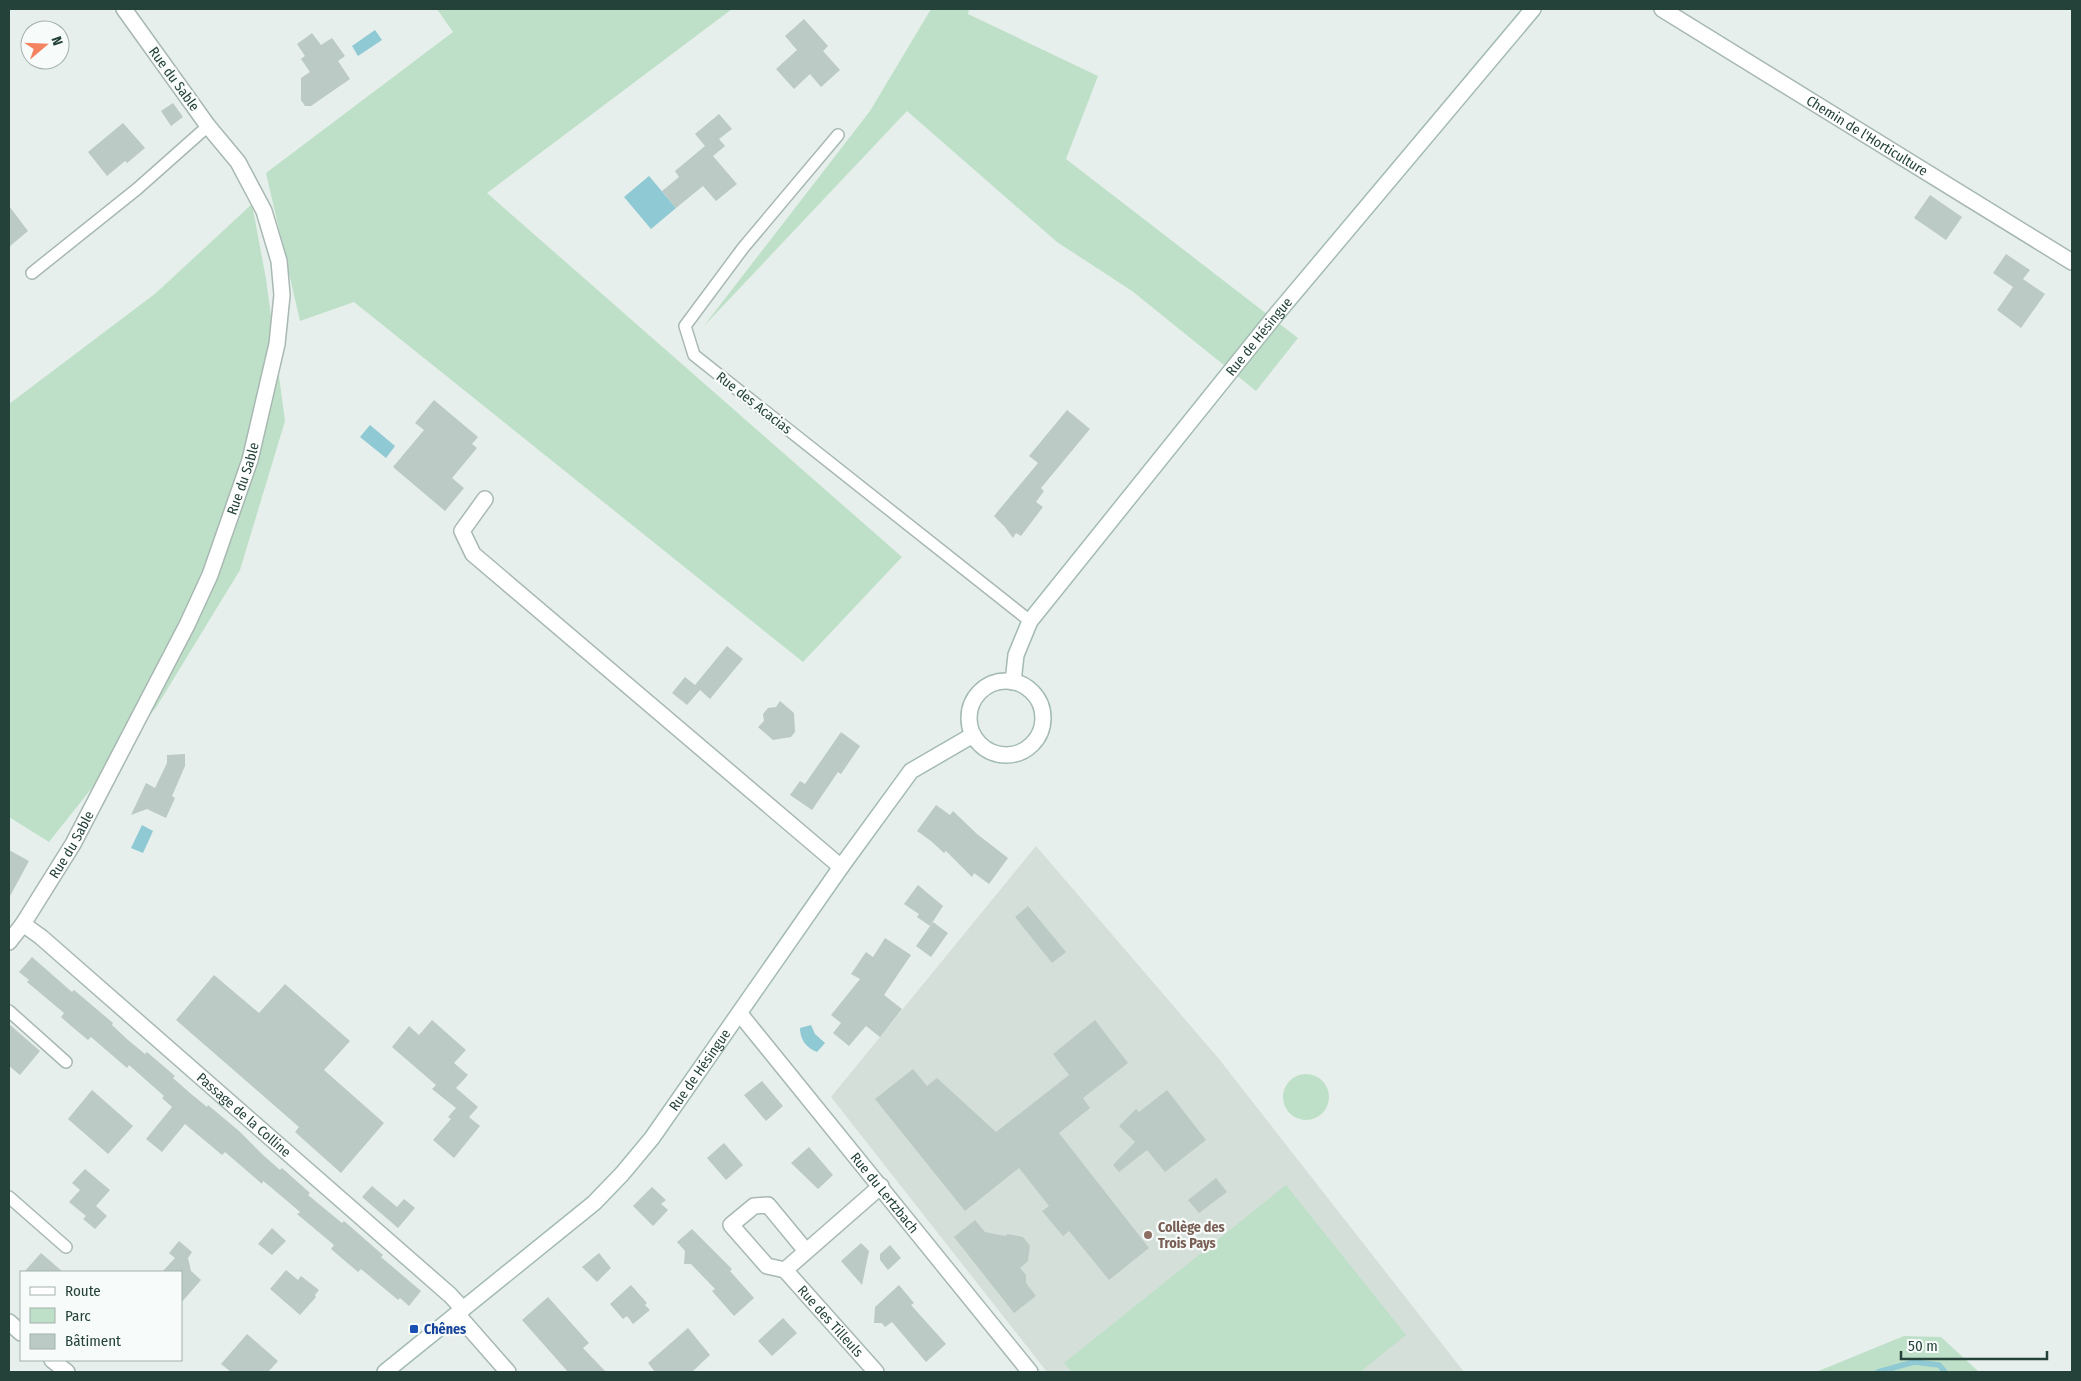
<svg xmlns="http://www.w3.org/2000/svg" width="2081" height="1381" font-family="'Fira Sans Condensed',sans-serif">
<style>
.built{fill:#d4dfda}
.green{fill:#bfe0c8}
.water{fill:#8ec9d4}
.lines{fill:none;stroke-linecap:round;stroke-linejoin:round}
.stream{stroke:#8ec9d4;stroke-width:5.5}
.building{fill:#bbcac4}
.lane-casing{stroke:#a8b8b2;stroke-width:14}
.street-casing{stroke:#a8b8b2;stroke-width:18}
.secondary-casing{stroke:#a4bbb3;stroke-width:18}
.lane{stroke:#fff;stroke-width:11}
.street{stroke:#fff;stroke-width:15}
.secondary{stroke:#fff;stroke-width:15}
.education-dot{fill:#8d6e63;stroke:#f7fbf9;stroke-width:2}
.transit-dot{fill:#1a4fb4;stroke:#f7fbf9;stroke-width:2}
.labels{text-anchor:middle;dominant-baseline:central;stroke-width:4.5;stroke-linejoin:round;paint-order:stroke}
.street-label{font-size:14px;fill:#24423a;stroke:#f7fbf9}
.education-label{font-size:14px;font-weight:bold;fill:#785e54;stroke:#f7fbf9;text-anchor:start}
.transit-label{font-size:14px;font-weight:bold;fill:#164399;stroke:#f7fbf9;text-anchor:start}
</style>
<rect width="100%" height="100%" fill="#e6efeb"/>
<polygon class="built" points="1036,846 1219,1059 1464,1372 1047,1372 831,1097"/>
<g class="green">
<polygon points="437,9 732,9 487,193 902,557 803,662 354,302 300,321 266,173 453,32"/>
<polygon points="931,9 969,9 968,14 1098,76 1066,159 1298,338 1256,391 1132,291 1057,242 907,111 703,327 870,111"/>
<polygon points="252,204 266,279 285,421 240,570 157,706 49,842 9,817 9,404 156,293"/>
<circle cx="1306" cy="1097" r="23"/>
<polygon points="1286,1185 1406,1335 1360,1372 1072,1372 1064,1363"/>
<polygon points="1904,1336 1941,1337 1979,1372 1816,1372"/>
</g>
<g class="water">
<polygon points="375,30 382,40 358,56 352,46"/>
<polygon points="649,176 676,208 651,229 624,197"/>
<polygon points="370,425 395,446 386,458 360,437"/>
<polygon points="142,825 153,831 143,853 131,848"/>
<path d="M811,1025L815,1034L825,1043L817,1052C806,1048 800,1039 800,1028Z"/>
</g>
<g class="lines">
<polyline class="stream" points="1878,1372 1914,1362 1939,1365 1945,1372"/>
</g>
<g class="building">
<polygon points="804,19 828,46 823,51 840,70 821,87 810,74 794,89 776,69 797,50 785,36"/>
<polygon points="312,33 321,45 332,38 345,56 338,61 350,79 311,106 305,106 301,100 301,78 310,72 301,59 305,56 297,44"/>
<polygon points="173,103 183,117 171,126 161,111"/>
<polygon points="719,114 732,129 719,139 725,146 713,156 737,184 716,201 703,186 676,208 662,191 679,177 675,171 705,146 695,134"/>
<polygon points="123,123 145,148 127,163 125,161 107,176 88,152"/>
<polygon points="1930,195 1962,217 1946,240 1914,218"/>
<polygon points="9,206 28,231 9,247"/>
<polygon points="2006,254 2030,270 2023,279 2045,294 2021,328 1997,310 2013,287 1993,273"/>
<polygon points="434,400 478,437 472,444 477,448 452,478 464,488 445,511 393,467 424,430 415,423"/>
<polygon points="1067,410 1090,429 1041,488 1044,491 1036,502 1043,507 1021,536 1016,533 1013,538 1004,526 994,516 1038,463 1029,456"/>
<polygon points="727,646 743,659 710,699 700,690 687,705 672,693 685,677 695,685"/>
<polygon points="780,701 794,713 795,732 791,737 773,740 758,727 764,721 763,714 768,708 776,707"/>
<polygon points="841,732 860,746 841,774 838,772 812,810 790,795 800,781 805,784"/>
<polygon points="185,754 185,766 172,796 175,798 166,818 147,809 131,815 146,783 155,788 167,763 167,755"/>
<polygon points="936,805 950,815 953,811 977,834 1008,858 989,884 974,873 972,877 946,851 944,853 931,841 917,831"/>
<polygon points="9,850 29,861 9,898"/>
<polygon points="918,885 943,906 930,926 917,917 919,914 904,904"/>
<polygon points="1028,906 1066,952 1052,963 1015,917"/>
<polygon points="933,922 948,933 931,957 916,946"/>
<polygon points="885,938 911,955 884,995 902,1009 880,1037 866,1026 849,1046 833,1033 841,1023 831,1015 860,979 851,974 866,952 873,957"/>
<polygon points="32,957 72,992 74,990 113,1023 112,1025 128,1040 145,1054 147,1052 175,1076 173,1078 190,1093 207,1107 208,1105 239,1131 263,1155 280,1170 282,1168 310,1193 308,1195 342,1223 344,1221 383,1255 381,1257 421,1291 409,1306 400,1298 398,1300 361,1269 358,1272 331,1249 334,1245 297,1214 300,1212 273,1189 263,1181 262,1184 225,1152 222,1155 185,1124 162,1152 146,1139 172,1107 162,1098 164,1096 129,1065 127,1068 91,1037 88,1040 70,1025 61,1017 64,1013 27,982 29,980 19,972"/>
<polygon points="214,975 259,1013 285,984 350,1041 324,1070 384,1123 341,1173 295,1132 299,1127 176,1020"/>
<polygon points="432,1020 466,1050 454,1063 468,1075 456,1088 478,1107 469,1117 480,1126 454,1158 433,1140 451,1119 448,1117 456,1108 432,1089 436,1085 392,1047 409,1026 419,1035"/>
<polygon points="1095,1020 1128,1063 1083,1098 1090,1108 1059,1133 1149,1248 1109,1280 1069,1231 1063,1236 1042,1211 1049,1206 1019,1168 965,1211 875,1099 913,1069 927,1086 937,1078 996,1132 1069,1075 1053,1054"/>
<polygon points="9,1024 40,1051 20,1075 9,1066"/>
<polygon points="762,1081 783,1106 766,1121 744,1095"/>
<polygon points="92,1090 133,1126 108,1154 68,1119"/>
<polygon points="1167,1090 1206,1140 1165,1172 1147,1150 1119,1172 1113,1165 1135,1142 1119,1126 1136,1109 1139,1112"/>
<polygon points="724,1143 743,1165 726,1180 707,1158"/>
<polygon points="809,1147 833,1175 818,1189 791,1163"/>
<polygon points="85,1169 110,1190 96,1206 107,1216 95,1229 83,1219 86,1216 69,1202 80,1190 72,1183"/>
<polygon points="1216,1178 1227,1192 1199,1213 1188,1200"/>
<polygon points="372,1186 397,1207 404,1199 415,1208 398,1228 362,1197"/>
<polygon points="652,1187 666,1200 661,1204 668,1210 653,1226 633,1206"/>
<polygon points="975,1220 985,1232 1005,1236 1008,1234 1023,1237 1030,1246 1028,1261 1020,1268 1026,1275 1026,1283 1036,1296 1014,1313 954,1237"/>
<polygon points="272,1228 286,1241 272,1255 258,1244"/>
<polygon points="692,1229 732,1269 730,1271 754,1298 734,1316 712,1291 715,1289 691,1264 684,1264 685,1251 677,1242"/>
<polygon points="179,1241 192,1252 188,1258 191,1271 201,1280 181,1303 181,1272 162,1272 175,1258 169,1253"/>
<polygon points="861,1243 869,1251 862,1285 841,1261"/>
<polygon points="890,1245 901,1258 888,1270 880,1260 880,1254"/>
<polygon points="41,1253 63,1272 24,1272"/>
<polygon points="599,1253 611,1268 597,1282 582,1267"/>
<polygon points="286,1270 298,1280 301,1276 319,1290 315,1295 316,1297 300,1315 270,1289"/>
<polygon points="631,1285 647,1303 645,1305 650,1310 633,1324 627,1316 623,1319 610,1304"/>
<polygon points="899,1285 914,1303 911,1305 946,1344 926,1362 892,1322 885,1327 882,1323 874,1323 875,1307"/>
<polygon points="548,1297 589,1343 583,1348 606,1372 568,1372 522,1320"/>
<polygon points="783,1318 797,1333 772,1356 758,1341"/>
<polygon points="688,1328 710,1355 692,1372 655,1372 648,1363"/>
<polygon points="247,1334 278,1361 268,1372 231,1372 221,1364"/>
</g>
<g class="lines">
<g class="lane-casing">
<g id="lane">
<polyline points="838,135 743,248 685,326 694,355 1030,621"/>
<polyline points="32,273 137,189 208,126"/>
<polyline points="9,1011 66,1062"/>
<polyline points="9,1197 66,1247"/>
</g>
</g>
<g class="street-casing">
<g id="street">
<path id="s1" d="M1662,9L2072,262"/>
<polyline points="485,499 462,531 473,554 841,867"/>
<path id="s2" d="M23,924L41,937L450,1295L463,1309"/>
<path id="s3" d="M9,942L23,924L73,844L187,625L210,575L250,460L277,344L282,295L279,261L264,211L238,162L208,126L124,9"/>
<path id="s4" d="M740,1014L1030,1372"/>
<path id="s5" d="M806,1251L768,1205L754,1206L731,1225L767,1266L785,1270L876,1372"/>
<polyline points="785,1270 881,1186"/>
<polyline points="457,1314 508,1372"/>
<polyline points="9,1322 21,1333"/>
<polyline points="52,1360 67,1372"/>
</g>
</g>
<g class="secondary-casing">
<g id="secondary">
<circle cx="1006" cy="718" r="37"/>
<path id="s6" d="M1013,682L1016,655L1030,621L1275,316L1533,9"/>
<path id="s7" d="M385,1372L594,1203L622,1174L652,1138L841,867L911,771L973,735"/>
</g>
</g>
<use href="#lane" class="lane"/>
<use href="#street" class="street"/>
<use href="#secondary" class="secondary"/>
</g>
<circle class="education-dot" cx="1148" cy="1235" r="5"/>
<rect class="transit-dot" x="409" y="1324" width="10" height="10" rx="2.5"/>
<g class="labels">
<g class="street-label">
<text transform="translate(174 79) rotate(54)">Rue du Sable</text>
<text stroke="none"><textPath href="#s1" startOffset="241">Chemin de l'Horticulture</textPath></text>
<text stroke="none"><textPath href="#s6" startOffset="429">Rue de Hésingue</textPath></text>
<text transform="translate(754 403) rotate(38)">Rue des Acacias</text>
<text stroke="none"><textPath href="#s3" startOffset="521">Rue du Sable</textPath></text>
<text stroke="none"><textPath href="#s3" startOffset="116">Rue du Sable</textPath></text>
<text stroke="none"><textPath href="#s7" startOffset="439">Rue de Hésingue</textPath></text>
<text stroke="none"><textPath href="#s2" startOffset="292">Passage de la Colline</textPath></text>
<text stroke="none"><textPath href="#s4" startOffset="230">Rue du Lertzbach</textPath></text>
<text stroke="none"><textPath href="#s5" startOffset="245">Rue des Tilleuls</textPath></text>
</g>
<g class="education-label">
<text x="1158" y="1227">Collège des<tspan x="1158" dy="16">Trois Pays</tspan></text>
</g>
<g class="transit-label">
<text x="424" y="1329">Chênes</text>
</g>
</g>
<rect width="2081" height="1381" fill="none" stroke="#24423a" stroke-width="20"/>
<rect x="20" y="1271" width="162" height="90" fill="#f7fbf9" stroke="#a3b1ad"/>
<rect x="30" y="1287" width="25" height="8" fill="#ffffff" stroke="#a3b1ad"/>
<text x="65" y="1296" font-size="15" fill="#24423a">Route</text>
<rect x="30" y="1308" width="25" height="15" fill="#bfe0c8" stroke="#a3b1ad"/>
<text x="65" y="1321" font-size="15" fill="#24423a">Parc</text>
<rect x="30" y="1334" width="25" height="15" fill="#bbcac4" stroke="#a3b1ad"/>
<text x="65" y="1346" font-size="15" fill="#24423a">Bâtiment</text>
<g transform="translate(45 45) rotate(71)"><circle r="24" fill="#f7fbf9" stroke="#a3b1ad"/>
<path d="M0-4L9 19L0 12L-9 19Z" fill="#f4845f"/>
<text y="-8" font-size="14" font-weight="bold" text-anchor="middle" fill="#24423a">N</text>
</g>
<path d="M1901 1351v8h146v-8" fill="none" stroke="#24423a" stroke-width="2.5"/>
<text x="1908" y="1351" font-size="15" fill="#24423a" stroke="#f7fbf9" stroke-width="4" paint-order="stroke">50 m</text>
</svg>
